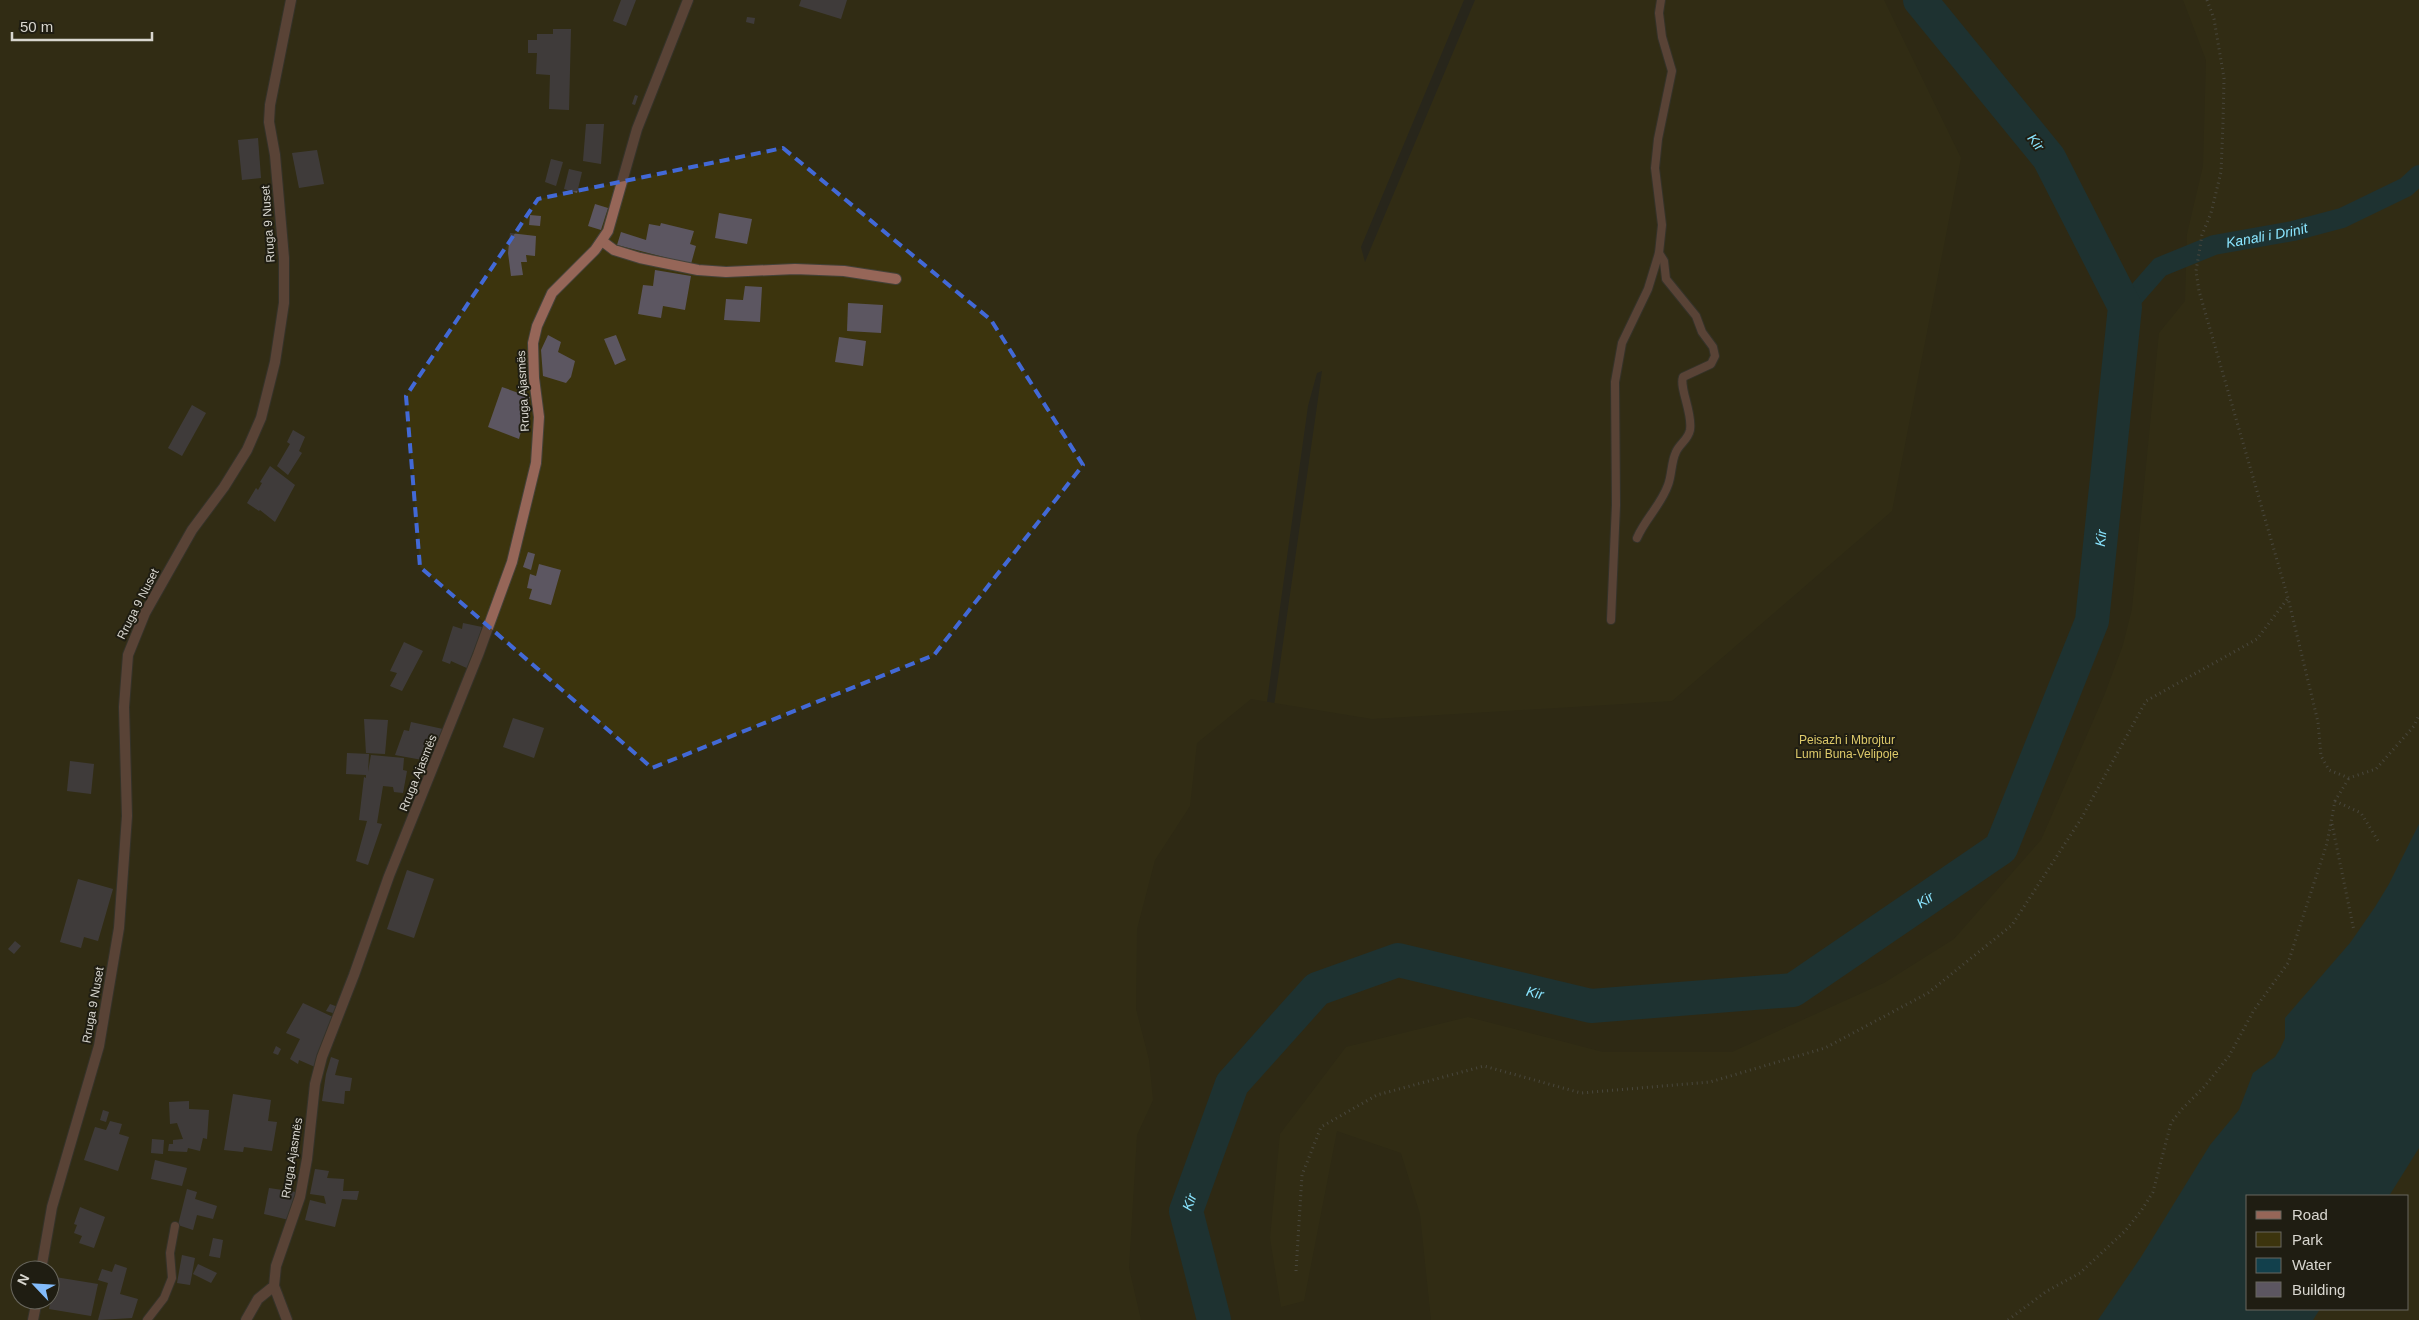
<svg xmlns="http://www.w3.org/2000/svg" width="2419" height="1320" font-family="Helvetica,sans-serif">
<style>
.green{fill:#3c340d;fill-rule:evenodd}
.sand{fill:#352d0c}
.water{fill:#12404c}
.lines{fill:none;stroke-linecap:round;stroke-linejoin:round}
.canal{stroke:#12404c;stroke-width:20}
.river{stroke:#12404c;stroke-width:34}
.building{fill:#5c5661}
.lane-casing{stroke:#444239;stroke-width:10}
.street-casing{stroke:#444239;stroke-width:12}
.path{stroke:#706e65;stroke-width:3;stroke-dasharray:1 4;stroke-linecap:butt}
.lane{stroke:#966658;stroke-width:8}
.street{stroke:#966658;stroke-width:10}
.marked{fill:none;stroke:#4269d6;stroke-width:4;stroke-dasharray:10 6;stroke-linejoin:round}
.labels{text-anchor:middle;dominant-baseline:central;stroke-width:4;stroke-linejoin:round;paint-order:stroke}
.street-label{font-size:12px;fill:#d8d6cf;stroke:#1f1d12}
.park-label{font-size:12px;fill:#ddc96a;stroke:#1f1d12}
.water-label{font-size:14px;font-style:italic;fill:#8ae5ff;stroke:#1f1d12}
</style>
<rect width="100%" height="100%" fill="#28261c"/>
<path class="green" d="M0,0H1464L1361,247L1365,262L1475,0H2419V1320H1219L1271,727L1322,371L1317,373L1308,406L1263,730L1206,1320H0ZM2248,1196H2408V1309H2248ZM20,1270H50V1300H20Z"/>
<polygon class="sand" points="1884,0 2183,0 2206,60 2203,166 2187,234 2185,301 2159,333 2132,609 2123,645 2104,696 2041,840 1954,939 1884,983 1732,1052 1603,1052 1468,1017 1346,1047 1280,1134 1270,1238 1281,1307 1304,1301 1337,1131 1401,1153 1420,1214 1431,1320 1141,1320 1129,1268 1137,1135 1153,1100 1149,1060 1136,1009 1137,929 1155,860 1190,806 1197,743 1251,699 1372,719 1672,701 1892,511 1961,158"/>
<polygon class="water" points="2419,824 2419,1148 2389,1196 2248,1196 2248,1309 2320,1309 2313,1320 2098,1320 2141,1257 2210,1145 2239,1110 2253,1073 2275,1057 2280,1049 2285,1038 2285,1018 2350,943 2375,907 2389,884"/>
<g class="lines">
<path class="canal" id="s1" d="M2125,307L2160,267L2214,245L2293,231L2342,218L2406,187L2419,175"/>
<path class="river" id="s2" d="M1214,1320L1186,1211L1232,1084L1317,989L1398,960L1591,1006L1793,990L2001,848L2092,621L2125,307L2049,158L1920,0"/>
</g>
<g class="building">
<polygon points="621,0 636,0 626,26 613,21"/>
<polygon points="801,0 847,0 841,19 799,6"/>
<polygon points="747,17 755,18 754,24 746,22"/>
<polygon points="553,29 571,29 569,110 549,109 550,75 536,74 537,53 528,53 528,40 537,40 537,34 553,34"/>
<polygon points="635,95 638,96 635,105 632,104"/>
<polygon points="586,124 604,124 601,164 583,161"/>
<polygon points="258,138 261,178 242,180 238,140"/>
<polygon points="317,150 324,184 299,188 292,153"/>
<polygon points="551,159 563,162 556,186 545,182"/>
<polygon points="569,169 582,172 577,193 564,189"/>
<polygon points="595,204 608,208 601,230 588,226"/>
<polygon points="719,213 752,219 747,244 715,238"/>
<polygon points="530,215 541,216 540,226 529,225"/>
<polygon points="661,223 694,231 690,244 696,246 691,264 617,245 621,232 646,240 649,224 660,226"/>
<polygon points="510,233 536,236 535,256 526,255 527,262 521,262 523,275 511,276 508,253"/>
<polygon points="655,270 691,276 685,310 663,306 661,318 638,314 643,285 653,286"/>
<polygon points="745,286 762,287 760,322 724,320 726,299 743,300"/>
<polygon points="848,303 883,305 881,333 847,331"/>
<polygon points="548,335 561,342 558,352 575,361 571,377 566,383 543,376 541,350"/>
<polygon points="616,335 626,360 615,365 604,339"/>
<polygon points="839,337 866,341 863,366 835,362"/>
<polygon points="502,387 530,397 519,439 488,427"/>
<polygon points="192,405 206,413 182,456 168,448"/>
<polygon points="293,430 305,437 299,451 302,453 288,475 277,466 290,444 287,442"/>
<polygon points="270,466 295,485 275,522 260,510 259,511 247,503 256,488 258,490 262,483 260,482"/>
<polygon points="528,552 535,554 531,570 523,567"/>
<polygon points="539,564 561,570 551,605 529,599 532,589 527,588 530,574 536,576"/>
<polygon points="463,623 482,627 469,669 451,661 450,664 442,661 453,626 462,629"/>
<polygon points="404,642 423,651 402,691 390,686 397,673 390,671"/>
<polygon points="513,718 544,728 534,758 503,747"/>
<polygon points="364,719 388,720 385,754 366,753"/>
<polygon points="411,722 443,729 428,761 395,755 404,730 409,731"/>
<polygon points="347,753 369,754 368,772 371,755 404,758 403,770 407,771 403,793 394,792 393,787 383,786 377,823 382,824 368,865 356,861 367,821 359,820 364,777 366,778 366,775 346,774"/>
<polygon points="70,761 94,764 91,794 67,791"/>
<polygon points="407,870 434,879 414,938 387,929"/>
<polygon points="78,879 113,889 98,941 84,937 81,948 60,942"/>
<polygon points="15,941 21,946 14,954 8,949"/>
<polygon points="303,1003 335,1018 315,1067 299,1060 298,1064 290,1059 300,1039 286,1033"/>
<polygon points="330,1004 338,1007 336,1014 326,1011"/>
<polygon points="276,1046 281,1049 278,1055 273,1053"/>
<polygon points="331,1057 339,1060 335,1075 352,1078 350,1091 345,1091 344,1104 322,1101 326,1074"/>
<polygon points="233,1094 271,1100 268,1121 277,1122 272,1151 244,1147 243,1152 224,1150"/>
<polygon points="189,1101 189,1109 209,1110 207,1139 203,1138 200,1151 188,1148 187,1152 168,1151 169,1144 173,1144 173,1140 183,1139 177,1123 170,1124 169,1102"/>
<polygon points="103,1110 109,1112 106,1122 100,1120"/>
<polygon points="110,1121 122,1124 119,1134 129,1137 118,1171 84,1160 95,1127 106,1130"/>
<polygon points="152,1139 164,1140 163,1154 151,1153"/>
<polygon points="155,1160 187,1168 182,1186 151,1179"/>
<polygon points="315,1169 329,1171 327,1178 344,1179 343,1191 359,1191 357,1200 342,1199 335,1227 305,1220 310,1200 326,1204 324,1196 310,1194"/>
<polygon points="269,1188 296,1192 289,1220 264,1214"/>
<polygon points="187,1189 197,1192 195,1199 217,1206 213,1219 197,1215 193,1230 178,1225"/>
<polygon points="80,1207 105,1217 94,1248 79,1243 82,1236 74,1233 77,1225 74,1224"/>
<polygon points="213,1238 223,1240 220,1258 209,1256"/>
<polygon points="182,1255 195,1258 190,1285 177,1283"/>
<polygon points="115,1264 127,1268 120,1294 138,1299 132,1318 98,1320 108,1283 98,1280 102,1269 112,1272"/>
<polygon points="198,1264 217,1273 211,1283 193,1274"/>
<polygon points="55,1277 98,1284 91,1316 49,1309"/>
</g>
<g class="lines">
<g class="lane-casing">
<g id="lane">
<path d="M1637,538C1645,519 1661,505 1668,485C1672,475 1671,462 1676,452C1680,443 1688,440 1690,430C1693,413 1679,388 1683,377L1711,364L1715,356L1713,347L1702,332L1696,316L1666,279L1664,261L1659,253"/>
<polyline points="1611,620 1616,505 1615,382 1622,343 1648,289 1659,253 1662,225 1655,168 1658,139 1672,71 1662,37 1659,13 1661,0"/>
<polyline points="147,1320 164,1298 172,1278 170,1253 175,1226"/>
</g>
</g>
<g class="street-casing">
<g id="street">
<polyline points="602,241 614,250 640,258 698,270 726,272 795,269 844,271 896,279"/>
<polyline points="41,1270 52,1207 99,1046 119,928 127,816 124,707 128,655 145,613 192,530 224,487 247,450 261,418 275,362 284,303 284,258 275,155 269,122 270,105 291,0"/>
<polyline points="274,1286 287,1320"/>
<polyline points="33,1320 37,1300"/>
<polyline points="246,1320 258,1299 274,1286 276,1266 300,1197 307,1159 315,1084 322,1057 354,975 389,876 478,655 512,562 536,463 539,417 534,378 533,343 537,326 552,293 595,250 608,231 637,129 688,0"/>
</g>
</g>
<g class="path">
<polyline points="2207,0 2214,19 2224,78 2223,123 2221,172 2211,213 2202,235 2196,271 2199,291 2288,598 2318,722 2321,756 2329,770 2349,778 2376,769 2414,726 2419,715"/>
<polyline points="2335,801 2361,813 2380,844"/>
<polyline points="2332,824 2354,931"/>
<polyline points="1296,1271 1302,1175 1321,1127 1377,1095 1484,1066 1581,1093 1710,1082 1825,1048 1928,993 2012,925 2081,819 2146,701 2257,639 2288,598"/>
<polyline points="2008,1320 2047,1291 2080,1273 2125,1231 2141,1211 2153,1192 2171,1123 2182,1109 2204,1087 2229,1056 2254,1010 2288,963 2327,843 2335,801 2349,778"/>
</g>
<use href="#lane" class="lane"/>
<use href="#street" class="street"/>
</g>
<path d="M0 0H2419V1320H0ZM783,148L991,320L1083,465L934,655L652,768L420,567L406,396L538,199Z" fill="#28261c" fill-opacity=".55" fill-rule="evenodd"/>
<path class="marked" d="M783,148L991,320L1083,465L934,655L652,768L420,567L406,396L538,199Z"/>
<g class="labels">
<g class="street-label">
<text transform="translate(268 224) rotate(-94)">Rruga 9 Nuset</text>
<text transform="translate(523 391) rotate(-93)">Rruga Ajasmës</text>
<text transform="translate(138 604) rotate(-63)">Rruga 9 Nuset</text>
<text transform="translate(418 773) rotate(-68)">Rruga Ajasmës</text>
<text transform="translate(93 1005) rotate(-80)">Rruga 9 Nuset</text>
<text transform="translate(292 1158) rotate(-81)">Rruga Ajasmës</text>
</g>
<g class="park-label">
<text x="1847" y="740">Peisazh i Mbrojtur<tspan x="1847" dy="14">Lumi Buna-Velipoje</tspan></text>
</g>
<g class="water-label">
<text transform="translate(2036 142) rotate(51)">Kir</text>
<text stroke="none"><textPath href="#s1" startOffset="165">Kanali i Drinit</textPath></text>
<text stroke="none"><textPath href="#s2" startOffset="1442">Kir</textPath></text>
<text stroke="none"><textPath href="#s2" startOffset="1022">Kir</textPath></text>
<text stroke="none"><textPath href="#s2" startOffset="602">Kir</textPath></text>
<text stroke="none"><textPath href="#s2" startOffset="122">Kir</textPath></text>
</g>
</g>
<rect x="2246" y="1195" width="162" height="115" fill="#1f1d12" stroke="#69675e"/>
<rect x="2256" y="1211" width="25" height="8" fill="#966658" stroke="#69675e"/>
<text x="2292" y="1220" font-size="15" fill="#d8d6cf">Road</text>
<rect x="2256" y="1232" width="25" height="15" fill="#3c340d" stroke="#69675e"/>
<text x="2292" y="1245" font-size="15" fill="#d8d6cf">Park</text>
<rect x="2256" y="1258" width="25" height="15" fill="#12404c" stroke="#69675e"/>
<text x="2292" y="1270" font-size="15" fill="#d8d6cf">Water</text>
<rect x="2256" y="1282" width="25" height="15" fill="#5c5661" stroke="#69675e"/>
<text x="2292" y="1295" font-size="15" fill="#d8d6cf">Building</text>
<g transform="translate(35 1285) rotate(295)"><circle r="24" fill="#1f1d12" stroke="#69675e"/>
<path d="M0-4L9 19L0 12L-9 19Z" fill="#83bcfb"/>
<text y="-8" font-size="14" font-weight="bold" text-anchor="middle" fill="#d8d6cf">N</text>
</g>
<path d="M12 32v8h140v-8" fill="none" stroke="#d8d6cf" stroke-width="2.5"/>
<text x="20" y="32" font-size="15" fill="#d8d6cf" stroke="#1f1d12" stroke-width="4" paint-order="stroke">50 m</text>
</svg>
